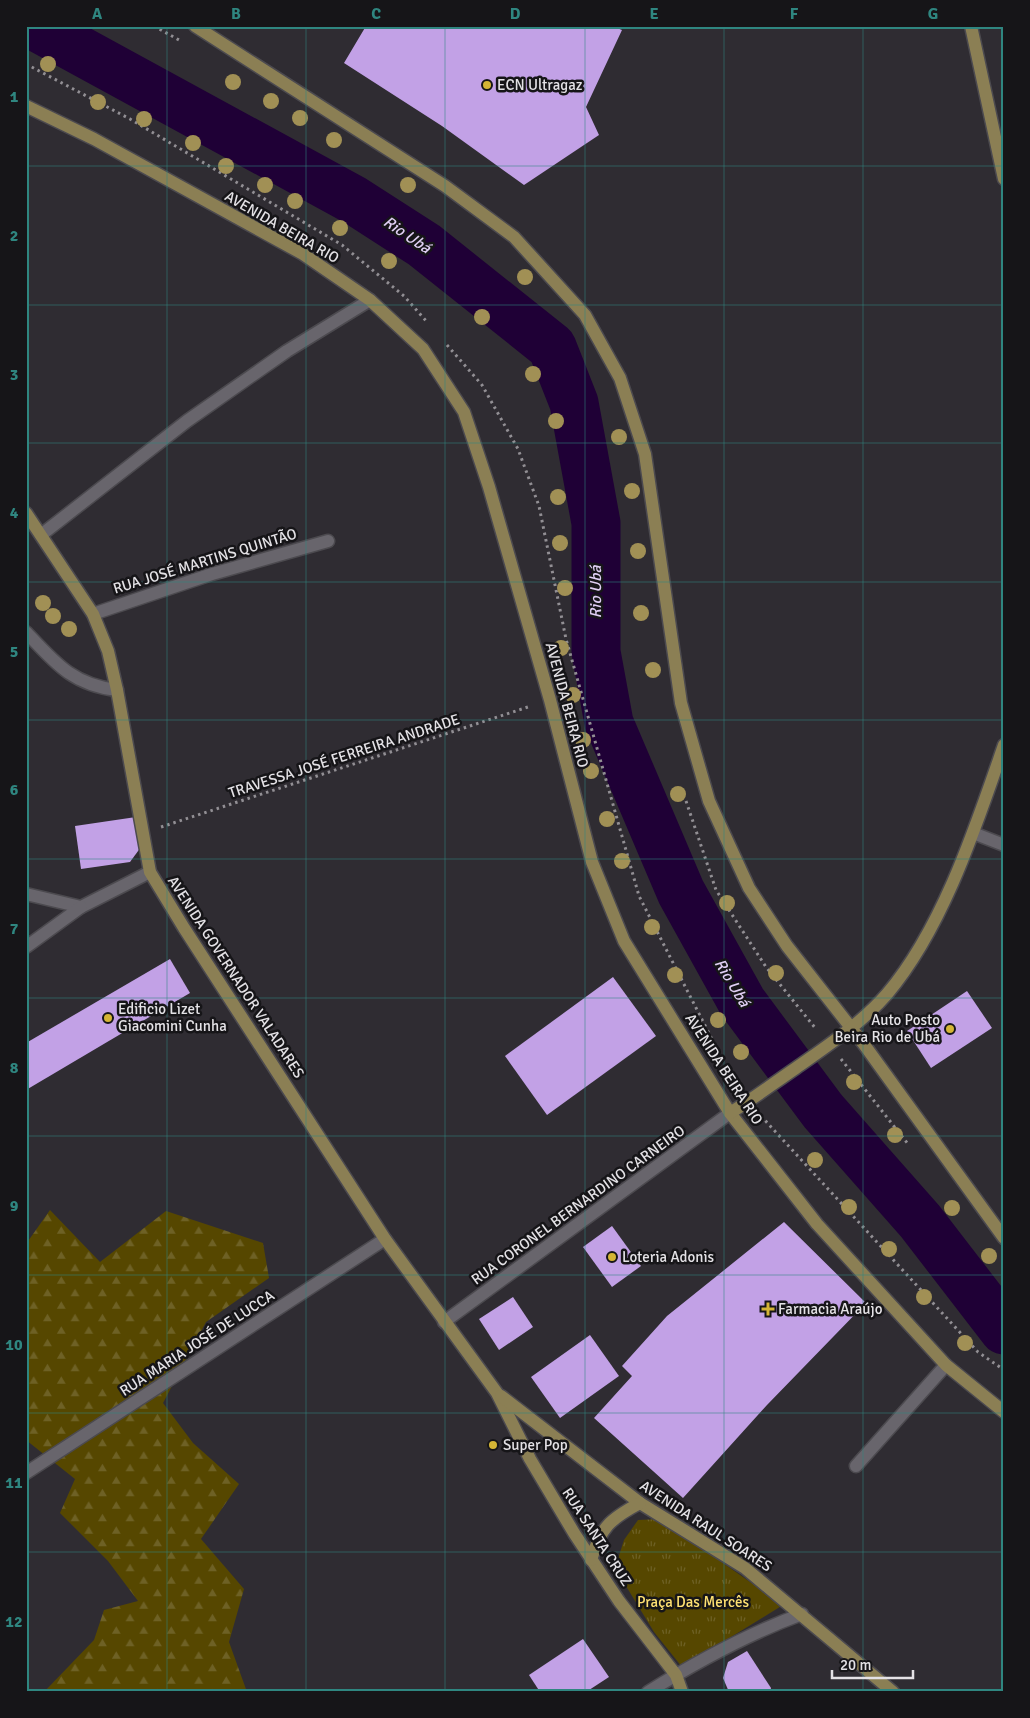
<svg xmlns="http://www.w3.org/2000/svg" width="1030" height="1718" font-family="Signika,sans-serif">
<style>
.forest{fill:url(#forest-firs)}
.park{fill:url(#park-tufts)}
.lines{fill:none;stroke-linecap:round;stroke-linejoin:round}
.river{stroke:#1f0036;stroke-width:49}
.building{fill:#c2a1e6}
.street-casing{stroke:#4c4a4f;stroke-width:15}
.secondary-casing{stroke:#4c4a4f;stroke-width:15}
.path{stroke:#928f94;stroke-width:3;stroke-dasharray:2.5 4;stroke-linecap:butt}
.street{stroke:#68656c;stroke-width:12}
.secondary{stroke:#8b7f54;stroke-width:12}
.tree{fill:#a19055}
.grid{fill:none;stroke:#2f8680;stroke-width:1;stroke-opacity:0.55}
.poi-dot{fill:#d5b535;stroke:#161518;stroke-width:2}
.labels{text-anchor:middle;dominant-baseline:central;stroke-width:5;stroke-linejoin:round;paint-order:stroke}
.poi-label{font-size:15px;fill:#e4e2e6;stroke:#161518;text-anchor:start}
.street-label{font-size:15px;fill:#e4e2e6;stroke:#161518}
.park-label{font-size:15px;fill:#fee172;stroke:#161518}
.water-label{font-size:16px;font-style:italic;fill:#dfcef3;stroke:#161518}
.neatline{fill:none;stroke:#2f8680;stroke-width:2}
.grid-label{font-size:16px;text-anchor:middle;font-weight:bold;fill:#2f8680}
</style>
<defs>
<pattern id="forest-firs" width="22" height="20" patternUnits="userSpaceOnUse" patternTransform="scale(1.25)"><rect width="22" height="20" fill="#564700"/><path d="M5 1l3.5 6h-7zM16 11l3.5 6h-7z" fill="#6e6125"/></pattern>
<pattern id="park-tufts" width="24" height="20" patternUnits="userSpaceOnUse" patternTransform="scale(1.25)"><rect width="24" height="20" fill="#564700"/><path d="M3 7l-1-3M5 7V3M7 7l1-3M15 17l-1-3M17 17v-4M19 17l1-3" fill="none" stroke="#6e6125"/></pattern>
</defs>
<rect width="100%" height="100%" fill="#2f2c32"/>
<polygon class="forest" points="50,1210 100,1262 166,1211 263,1243 269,1278 206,1322 163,1403 193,1443 239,1484 201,1539 244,1589 229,1642 247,1692 44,1692 94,1640 104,1610 138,1601 108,1561 60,1513 75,1479 26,1440 26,1244"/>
<polygon class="park" points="660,1519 783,1605 682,1667 654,1632 615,1568 624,1540 638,1520"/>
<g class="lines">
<polyline class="river" points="35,26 354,200 424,245 552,347 574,403 596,523 596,652 609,723 681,892 742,1002 823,1111 920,1221 1004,1330"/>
</g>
<g class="building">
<polygon points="366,26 612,26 622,30 586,107 599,135 524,185 442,126 344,63"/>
<polygon points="136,817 141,847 130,862 81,869 75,826"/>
<polygon points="170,959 190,993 26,1090 26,1043"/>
<polygon points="613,977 656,1036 547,1115 505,1056"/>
<polygon points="967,991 992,1028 931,1068 907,1031"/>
<polygon points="784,1222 866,1303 767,1405 683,1498 594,1418 632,1376 622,1366 667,1316"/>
<polygon points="612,1226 641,1266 612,1287 583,1247"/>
<polygon points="513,1297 533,1327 499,1350 479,1319"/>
<polygon points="590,1335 619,1376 560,1418 531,1377"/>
<polygon points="583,1639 609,1677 586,1692 540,1692 529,1675"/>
<polygon points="747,1651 771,1688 770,1692 729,1692 723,1678 728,1662"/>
</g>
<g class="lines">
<g class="street-casing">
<g id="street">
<polyline points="41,535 187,421 287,351 370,300"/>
<polyline points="93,614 212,574 328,541"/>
<path d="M26,632C55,663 73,685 117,690"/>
<polyline points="973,833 1004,845"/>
<polyline points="26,894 81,907 150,872"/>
<polyline points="26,947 81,907"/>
<polyline points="444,1322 730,1113"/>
<polyline points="856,1466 946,1365"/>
<polyline points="26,1473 385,1239"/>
<path d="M648,1692C698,1661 747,1634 802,1614"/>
</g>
</g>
<g class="secondary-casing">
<g id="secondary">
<polyline points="195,26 445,186 514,237 585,315 620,378 645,454 681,703 709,801 749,888 787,946 863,1043 1004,1238"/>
<polyline points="971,26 1004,179"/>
<polyline points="26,106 94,139 303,254 370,300 423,349 464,412 489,487 550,700 592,862 624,941 730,1113 817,1224 946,1365 1004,1412"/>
<polyline points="26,513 93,614 108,651 117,690 150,872 184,928 385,1239 497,1393 530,1459 574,1533 619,1601 676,1675 682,1692"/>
<path d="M730,1113C753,1099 774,1083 796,1068C827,1046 862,1023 887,994C943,928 976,826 1004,745"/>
<polyline points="501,1396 640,1503 745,1568 893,1692"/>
<path d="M591,1560C601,1527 610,1519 640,1503"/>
</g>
</g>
<g class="path">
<polyline points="154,26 179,40"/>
<polyline points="26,64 130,119 342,245 404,296 428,323"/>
<polyline points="447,345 482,385 518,449 539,506 566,639 639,896 717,1049"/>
<polyline points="686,801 716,890 766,967 816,1029"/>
<polyline points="161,827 531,706"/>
<polyline points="841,1059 908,1144"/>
<polyline points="761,1116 978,1352 1004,1370"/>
</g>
<use href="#street" class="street"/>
<use href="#secondary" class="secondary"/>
</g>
<g class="tree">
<circle cx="48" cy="64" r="8"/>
<circle cx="233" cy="82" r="8"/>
<circle cx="271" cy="101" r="8"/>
<circle cx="98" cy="102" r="8"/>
<circle cx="300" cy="118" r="8"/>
<circle cx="144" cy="119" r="8"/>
<circle cx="334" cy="140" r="8"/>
<circle cx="193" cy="143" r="8"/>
<circle cx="226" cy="166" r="8"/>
<circle cx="265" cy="185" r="8"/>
<circle cx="408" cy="185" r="8"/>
<circle cx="295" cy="201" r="8"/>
<circle cx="340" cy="228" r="8"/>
<circle cx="389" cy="261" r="8"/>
<circle cx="525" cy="277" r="8"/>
<circle cx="482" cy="317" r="8"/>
<circle cx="533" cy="374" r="8"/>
<circle cx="556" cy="421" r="8"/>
<circle cx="619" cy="437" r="8"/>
<circle cx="632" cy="491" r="8"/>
<circle cx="558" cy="497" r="8"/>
<circle cx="560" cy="543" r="8"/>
<circle cx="638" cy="551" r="8"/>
<circle cx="565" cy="588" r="8"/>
<circle cx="43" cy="603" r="8"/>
<circle cx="641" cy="613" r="8"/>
<circle cx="53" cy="616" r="8"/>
<circle cx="69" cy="629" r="8"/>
<circle cx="561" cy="648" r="8"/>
<circle cx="653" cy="670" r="8"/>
<circle cx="573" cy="695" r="8"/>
<circle cx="583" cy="740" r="8"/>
<circle cx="591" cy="771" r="8"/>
<circle cx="678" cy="794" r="8"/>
<circle cx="607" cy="819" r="8"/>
<circle cx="622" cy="861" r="8"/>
<circle cx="727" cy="903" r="8"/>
<circle cx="652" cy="927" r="8"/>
<circle cx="776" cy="973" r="8"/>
<circle cx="675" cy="975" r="8"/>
<circle cx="718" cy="1020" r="8"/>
<circle cx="741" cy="1052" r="8"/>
<circle cx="854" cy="1082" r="8"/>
<circle cx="895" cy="1135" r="8"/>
<circle cx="815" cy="1160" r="8"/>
<circle cx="849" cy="1207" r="8"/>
<circle cx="952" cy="1208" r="8"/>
<circle cx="889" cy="1249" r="8"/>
<circle cx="989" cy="1256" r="8"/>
<circle cx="924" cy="1297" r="8"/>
<circle cx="965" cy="1343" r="8"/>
</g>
<path class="grid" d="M167,26V1692M306,26V1692M445,26V1692M585,26V1692M724,26V1692M863,26V1692M26,166H1004M26,305H1004M26,443H1004M26,582H1004M26,720H1004M26,859H1004M26,998H1004M26,1136H1004M26,1275H1004M26,1413H1004M26,1552H1004"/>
<g class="poi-dot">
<circle cx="487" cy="85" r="5"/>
<circle cx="108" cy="1018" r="5"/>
<circle cx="950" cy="1029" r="5"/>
<circle cx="612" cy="1257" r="5"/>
<path d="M765.5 1301.5h5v5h5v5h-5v5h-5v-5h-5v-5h5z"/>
<circle cx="493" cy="1445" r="5"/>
</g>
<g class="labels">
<g class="poi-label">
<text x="497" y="85">ECN Ultragaz</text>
<text x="118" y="1009">Edificio Lizet<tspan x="118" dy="17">Giacomini Cunha</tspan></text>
<text x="940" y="1020" text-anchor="end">Auto Posto<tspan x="940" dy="17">Beira Rio de Ubá</tspan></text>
<text x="622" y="1257">Loteria Adonis</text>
<text x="778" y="1309">Farmacia Araújo</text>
<text x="503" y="1445">Super Pop</text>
</g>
<g class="street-label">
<text transform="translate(282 227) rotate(30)">AVENIDA BEIRA RIO</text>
<text transform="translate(205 561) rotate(-17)">RUA JOSÉ MARTINS QUINTÃO</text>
<text transform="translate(567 705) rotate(75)">AVENIDA BEIRA RIO</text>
<text transform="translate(344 756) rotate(-18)">TRAVESSA JOSÉ FERREIRA ANDRADE</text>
<text transform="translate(236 977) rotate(57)">AVENIDA GOVERNADOR VALADARES</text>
<text transform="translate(724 1069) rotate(57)">AVENIDA BEIRA RIO</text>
<text transform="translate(578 1205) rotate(-36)">RUA CORONEL BERNARDINO CARNEIRO</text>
<text transform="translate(197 1343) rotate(-33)">RUA MARIA JOSÉ DE LUCCA</text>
<text transform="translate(706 1526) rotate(33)">AVENIDA RAUL SOARES</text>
<text transform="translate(597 1537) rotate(57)">RUA SANTA CRUZ</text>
</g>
<g class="park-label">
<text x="693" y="1602">Praça Das Mercês</text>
</g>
<g class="water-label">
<text transform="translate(407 235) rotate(34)">Rio Ubá</text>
<text transform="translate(596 592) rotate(-90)">Rio Ubá</text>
<text transform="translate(732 983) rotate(59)">Rio Ubá</text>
</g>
</g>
<rect width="1030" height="1718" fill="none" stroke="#161518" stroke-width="55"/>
<path d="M832 1670v8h81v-8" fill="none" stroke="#e4e2e6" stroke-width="2.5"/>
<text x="840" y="1670" font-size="15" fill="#e4e2e6" stroke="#161518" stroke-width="4" paint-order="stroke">20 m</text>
<rect x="28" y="28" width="974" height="1662" class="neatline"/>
<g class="grid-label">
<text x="97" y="19">A</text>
<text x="236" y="19">B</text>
<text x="376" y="19">C</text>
<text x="515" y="19">D</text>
<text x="654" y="19">E</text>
<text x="794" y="19">F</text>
<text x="933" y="19">G</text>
<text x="14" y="102">1</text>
<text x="14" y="241">2</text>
<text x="14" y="380">3</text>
<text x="14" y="518">4</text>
<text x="14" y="657">5</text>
<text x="14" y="795">6</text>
<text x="14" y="934">7</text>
<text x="14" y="1073">8</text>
<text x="14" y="1211">9</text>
<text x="14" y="1350">10</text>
<text x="14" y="1488">11</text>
<text x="14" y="1627">12</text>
</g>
</svg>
